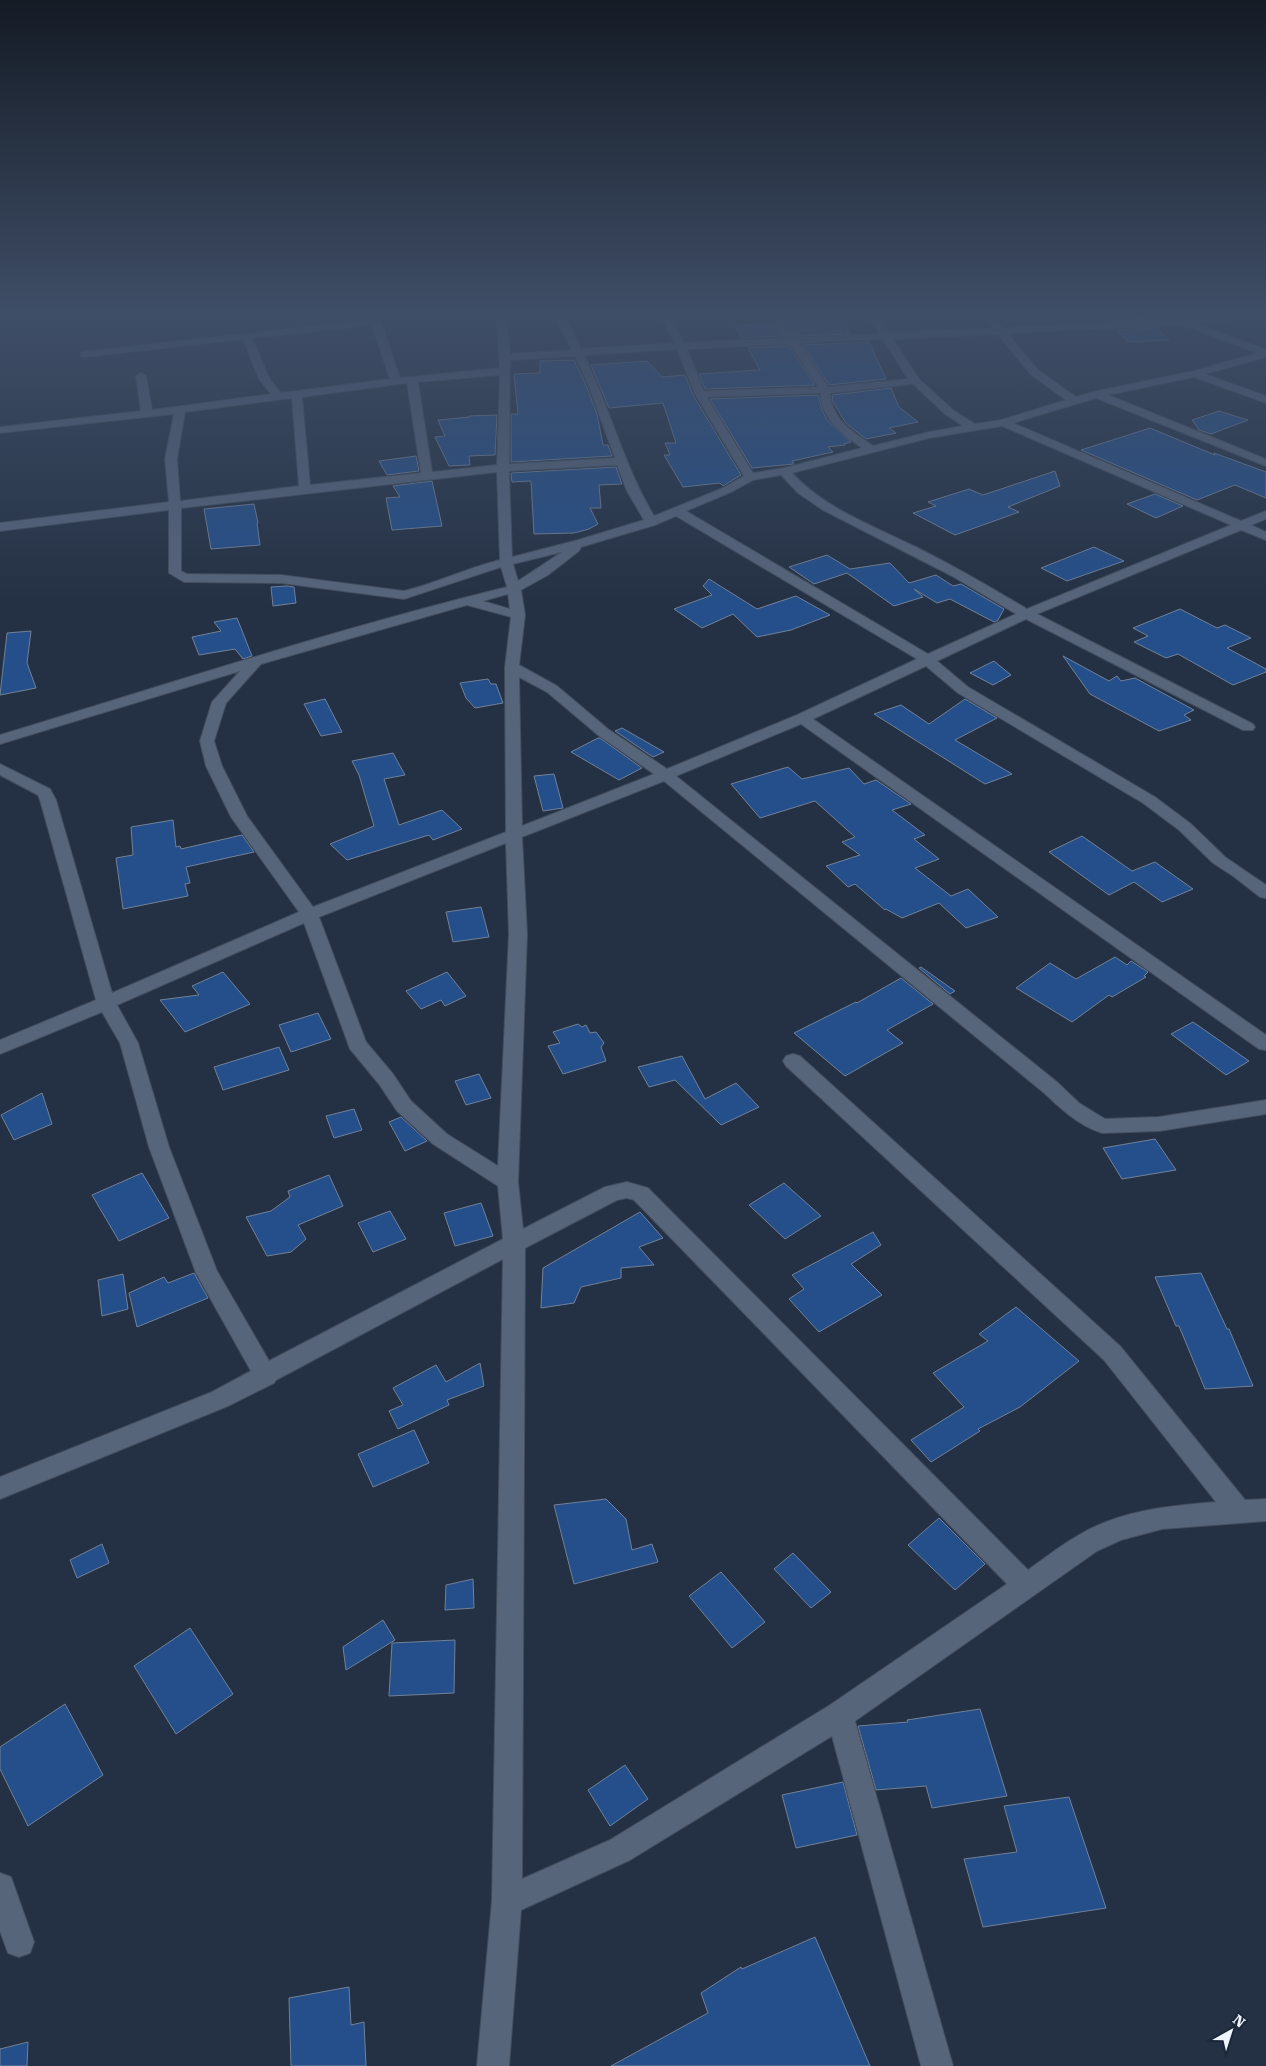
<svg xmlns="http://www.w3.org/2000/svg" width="1266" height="2066" font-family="'Roboto Serif',serif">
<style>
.building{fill:#244f8a;stroke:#728197}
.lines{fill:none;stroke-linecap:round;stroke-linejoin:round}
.minor-casing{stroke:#424d5d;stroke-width:2}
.minor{fill:#57657b;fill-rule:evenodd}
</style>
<rect width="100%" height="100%" fill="#243144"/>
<g class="building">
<polygon points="785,316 843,316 849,334 797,336"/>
<polygon points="1105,316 1145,316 1148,319 1109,321"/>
<polygon points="760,324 775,324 783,336 742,338 735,326"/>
<polygon points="1157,328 1169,340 1128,342 1117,330"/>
<polygon points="869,342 886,379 829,385 803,345"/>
<polygon points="789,346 815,385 705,389 699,374 760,370 748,348"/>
<polygon points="574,360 584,380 597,414 603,445 608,445 612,456 511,462 511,414 518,414 514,374 540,373 540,361"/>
<polygon points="647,361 662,377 685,375 693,395 741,475 723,486 720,483 683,487 664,455 670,455 665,443 676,443 663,403 609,408 591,365"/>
<polygon points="891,388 899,407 918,422 889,428 896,433 866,439 846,423 833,402 832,395"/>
<polygon points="818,395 823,412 827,420 851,442 844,444 845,445 828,447 833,452 792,461 794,464 752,468 710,399"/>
<polygon points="1219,411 1248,420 1211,434 1199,430 1192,420"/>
<polygon points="497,415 495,455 469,456 470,465 449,466 435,437 445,436 438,420 469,417 469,416"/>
<polygon points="1150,428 1215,455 1214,453 1266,472 1266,498 1235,485 1197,500 1081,450"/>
<polygon points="416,456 419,471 387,475 379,461"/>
<polygon points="616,467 622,484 599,485 601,508 590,508 598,524 589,529 574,533 534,534 531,481 512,482 511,473"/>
<polygon points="1055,471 1060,486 1008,507 1019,512 955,535 913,513 936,506 928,502 969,489 983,495"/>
<polygon points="432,481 442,526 392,530 386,498 400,497 393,486"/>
<polygon points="1155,494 1183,506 1156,518 1127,504"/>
<polygon points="254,504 258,523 257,523 260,545 211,549 204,509"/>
<polygon points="1094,547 1124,561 1067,581 1041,568"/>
<polygon points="827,555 850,569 890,563 909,583 936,575 953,586 961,584 1004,609 998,620 994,622 950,599 937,603 914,589 923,597 894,606 847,573 814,584 789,567"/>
<polygon points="709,579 757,609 796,596 830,615 791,630 757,637 733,614 702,628 674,609 712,595 703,586"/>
<polygon points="287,586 294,587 296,603 273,606 271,587"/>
<polygon points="1180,609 1217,628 1225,625 1251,638 1227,648 1266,669 1266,672 1233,685 1178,654 1166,658 1134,642 1148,636 1133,628"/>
<polygon points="237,618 252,656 243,659 235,649 199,655 192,637 221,631 214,622"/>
<polygon points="31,631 27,663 36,688 0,695 7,633"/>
<polygon points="1063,656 1109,681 1117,676 1121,681 1135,678 1194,710 1184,715 1191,720 1159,731 1090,694"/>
<polygon points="994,661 1011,675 993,685 970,673"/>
<polygon points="488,679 491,684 496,684 503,703 475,708 466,698 460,683"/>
<polygon points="325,699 342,732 321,736 304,704"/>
<polygon points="965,699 997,718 955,740 1012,774 985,784 874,714 901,705 929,724"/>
<polygon points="622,728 664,752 653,757 615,731"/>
<polygon points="598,738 600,738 642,768 619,780 571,752"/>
<polygon points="393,753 405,775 384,779 399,825 442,810 462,829 433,840 429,835 347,860 330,844 374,826 359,775 352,761"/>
<polygon points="788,767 802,779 849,768 864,784 876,780 911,804 892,810 925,835 914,839 939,859 915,868 951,896 968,889 998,917 966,928 939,903 902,918 886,909 885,910 855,884 848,887 826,866 860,855 842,842 855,837 815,801 760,818 731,784"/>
<polygon points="554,774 563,808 543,811 534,776"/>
<polygon points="173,820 176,847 180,846 181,849 242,835 254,852 186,867 190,883 185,884 188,896 123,909 116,858 133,855 131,827"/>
<polygon points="1082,836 1132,871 1155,862 1193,889 1162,902 1134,882 1109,895 1049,852"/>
<polygon points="481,907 489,937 453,942 446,912"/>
<polygon points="1115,957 1127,965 1131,961 1148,972 1144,976 1146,977 1112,997 1109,995 1072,1022 1016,988 1050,963 1076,979"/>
<polygon points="921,967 955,991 950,994 919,968"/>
<polygon points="223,972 250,1004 185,1032 160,1000 199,995 192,986"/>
<polygon points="447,972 466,996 445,1006 441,1000 421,1009 406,991"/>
<polygon points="901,978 933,1004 887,1030 903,1043 845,1076 794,1033 856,1002 857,1003"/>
<polygon points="318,1013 331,1039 291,1052 279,1025"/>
<polygon points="1193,1022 1249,1061 1226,1075 1171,1034"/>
<polygon points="578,1024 582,1027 586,1025 590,1033 596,1032 604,1043 601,1047 606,1061 563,1074 548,1046 560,1043 553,1032"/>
<polygon points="279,1047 289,1070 223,1090 214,1067"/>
<polygon points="682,1056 705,1099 736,1083 759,1107 721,1125 675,1080 649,1087 638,1067"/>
<polygon points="479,1074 491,1098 466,1105 455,1081"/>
<polygon points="42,1093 52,1124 14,1140 1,1115"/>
<polygon points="354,1109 362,1130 334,1138 326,1116"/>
<polygon points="401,1117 427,1141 405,1151 389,1122"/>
<polygon points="1155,1139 1176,1170 1122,1179 1103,1148"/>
<polygon points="142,1173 169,1218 119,1241 92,1195"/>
<polygon points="329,1175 343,1206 298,1225 306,1239 291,1252 267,1256 246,1217 271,1211 290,1197 288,1191"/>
<polygon points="784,1183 821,1216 785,1239 749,1205"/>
<polygon points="481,1203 493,1236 455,1246 444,1213"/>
<polygon points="390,1211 406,1239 373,1252 358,1223"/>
<polygon points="640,1212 663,1238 639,1247 654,1265 621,1268 621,1278 581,1287 574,1303 541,1308 543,1268"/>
<polygon points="873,1232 881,1245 851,1264 882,1295 819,1332 789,1299 804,1289 792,1275"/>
<polygon points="194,1273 208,1298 137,1327 129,1293 164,1277 168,1283"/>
<polygon points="1201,1273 1227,1329 1229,1329 1253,1386 1205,1389 1179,1326 1176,1326 1155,1277"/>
<polygon points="123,1274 128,1309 102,1316 98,1280"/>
<polygon points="1016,1307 1079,1361 1020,1407 978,1429 980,1431 931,1462 911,1440 964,1407 933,1373 988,1341 979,1334"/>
<polygon points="480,1363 484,1386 447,1400 449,1405 398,1429 389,1411 403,1405 393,1388 436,1365 446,1382"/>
<polygon points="414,1430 429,1463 373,1487 358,1454"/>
<polygon points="606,1499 626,1519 632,1550 652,1544 658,1562 574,1584 554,1505"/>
<polygon points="939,1518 985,1564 955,1590 908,1545"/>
<polygon points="102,1544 109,1563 77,1578 70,1560"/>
<polygon points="793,1553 831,1592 811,1608 774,1569"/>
<polygon points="721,1572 765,1622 732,1648 689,1596"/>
<polygon points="473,1579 474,1608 445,1610 446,1585"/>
<polygon points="383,1620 395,1640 346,1670 343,1647"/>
<polygon points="190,1628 233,1694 176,1734 134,1666"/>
<polygon points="455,1640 454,1693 389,1696 392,1643"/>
<polygon points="65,1704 103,1775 28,1826 0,1769 0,1747"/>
<polygon points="980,1709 1007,1796 932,1808 926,1786 876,1790 858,1726 908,1722 907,1720"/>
<polygon points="625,1765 648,1799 610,1826 588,1790"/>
<polygon points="843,1782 857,1835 796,1848 782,1795"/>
<polygon points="1069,1797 1106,1908 983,1927 964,1859 1017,1852 1004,1806"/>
<polygon points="815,1937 870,2066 611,2066 708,2013 701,1993 741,1967 742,1969"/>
<polygon points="349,1987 351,2025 364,2022 366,2066 291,2066 289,1998"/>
<polygon points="28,2042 27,2066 0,2066 0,2049"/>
</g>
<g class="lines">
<g class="minor-casing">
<g id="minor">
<path d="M369,316H379L400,378L500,368L496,316H506L510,354L572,350L555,316H565L581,349L675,343L661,316H671L684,343L786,338L772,316H782L796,338L880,334L868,316H878L889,333L993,328L983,316H993L1003,328L1183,319L1211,316H1242L1237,319L1195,323L1266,350V357L1205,374L1266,396V403L1194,377L1108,395L1266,459V466L1096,398L1013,423L1241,521L1266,511V519L1251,525L1266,532V540L1241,530L1037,614L1253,724L1255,727L1253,730H1243L1026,619L937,661L968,687L1155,797L1191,824L1225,857L1266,885V898L1260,897L1233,876L1213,863L1179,830L1143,803L958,693L926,666L813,719L1266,1035V1050L1259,1049L801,724L676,776L1057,1082L1079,1103L1105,1119L1159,1117L1266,1100V1114L1159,1131L1102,1133C1079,1126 1060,1108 1043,1092L664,781L522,837L527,934L518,1182L523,1229L605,1187L627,1182L648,1188L1028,1570C1045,1558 1061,1545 1079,1535C1121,1510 1169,1506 1216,1502L1104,1360L786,1066L783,1061L786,1056L793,1054L800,1056L1120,1346L1245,1500L1266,1499V1521L1162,1529L1121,1540L1097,1551L855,1721L953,2066H921L832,1736L630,1860L521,1910L509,2066H477L492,1901L503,1259L276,1380L274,1383L228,1406L0,1499V1477L212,1392L251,1371L196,1273L149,1147L120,1043L102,1012L0,1054V1040L96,1000L40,800L38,795L0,775V764L50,789L56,800L112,993L299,912L231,817L206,766L200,741L212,702L240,671L0,744V735C168,684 336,629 507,587L501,567L404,599L281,583L184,582L169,573V510L0,531V523L169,502L165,459L174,414L0,433V427L141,411L136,376L141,373L146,376L152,410L271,394L259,379L243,339L84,357L81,356V352L371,320ZM372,325L390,379L281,393L269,378L252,338ZM1183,325L1258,353L1194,371L1097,391L1076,397L1038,370L1007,333ZM998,334L1030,374L1066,400L1001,420L975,424L953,410L919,379L893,339ZM883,339L908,379L828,387L800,343ZM790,344L818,387L704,391L687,349ZM677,349L695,394L744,476L723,488L654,516C624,466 610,408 584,355ZM575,356L586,379L615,458L509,464L510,360ZM500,375L497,465L432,472L418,382ZM407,383L421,473L310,485L302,397ZM913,384L945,414L963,426L929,432L873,446C852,431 832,420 830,393ZM820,393C822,420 842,434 862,448L784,468L753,473L707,397ZM292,398L299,486L180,501L177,459L185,412ZM1002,426L1231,525L1027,609C990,587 954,566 916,547C873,526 824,508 792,473L929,438ZM617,465L627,491L644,520L578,540L512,557L509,471ZM497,472L500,560C467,568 437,583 404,591L281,575L187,574L181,571V508ZM781,475L798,493L823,510L952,576L1016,614L928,654L686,511L731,492L753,480ZM676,516L917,659L797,715L667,769L608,729L557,686L519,665L525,615L521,590L548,575L579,551L581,547L655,525ZM562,552L518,581L513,564ZM508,594L510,609L483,601ZM467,605L511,617L505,667L506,832L313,907L247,816L222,766L214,741L226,703L261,664ZM519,677L547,692L598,735L654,774L522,826ZM506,843L509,934L498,1166L447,1134L411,1101L393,1074L366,1042L319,917ZM304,923L350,1049L379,1084L397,1111L433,1144L498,1186L503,1239L269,1361L217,1271L169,1147L138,1043L117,1005ZM627,1198L634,1200L1007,1584L830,1705L610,1840L522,1879L525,1248L617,1200Z"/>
<polygon points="0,1873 11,1877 34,1942 30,1953 19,1957 8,1953 0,1931"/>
</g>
</g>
<use href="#minor" class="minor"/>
</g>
<linearGradient id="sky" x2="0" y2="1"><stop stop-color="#141b25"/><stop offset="0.52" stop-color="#3f4e67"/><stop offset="1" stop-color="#3f4e67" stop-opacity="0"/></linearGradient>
<rect width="1266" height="605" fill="url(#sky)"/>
<g transform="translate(1231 2031) rotate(39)" stroke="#1a2739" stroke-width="4" paint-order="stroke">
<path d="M0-4L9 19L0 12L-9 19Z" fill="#eef5ff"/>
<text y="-8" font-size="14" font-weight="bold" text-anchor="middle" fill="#eef5ff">N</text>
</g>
</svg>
